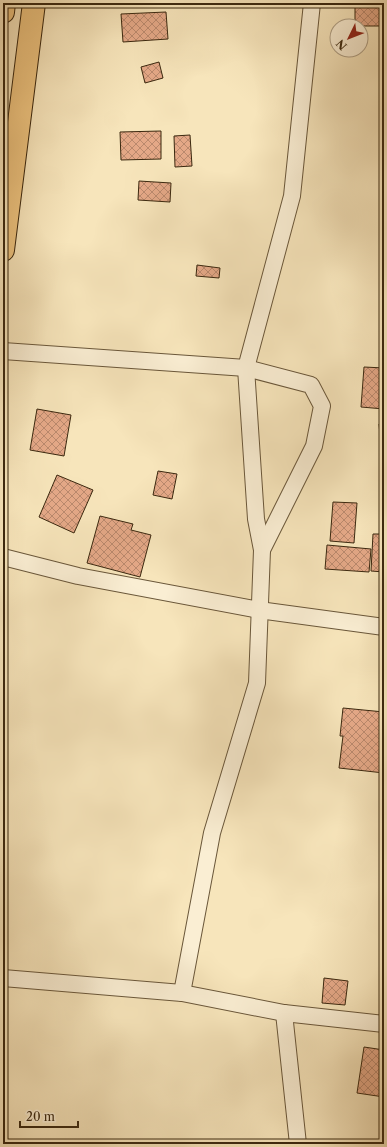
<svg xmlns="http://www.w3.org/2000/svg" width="387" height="1147" font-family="'Libre Caslon Text',serif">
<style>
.building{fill:url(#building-cross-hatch);stroke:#3b280f}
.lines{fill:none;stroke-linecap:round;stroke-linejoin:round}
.minor-casing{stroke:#6a573a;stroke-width:18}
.trunk-casing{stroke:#3b280f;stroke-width:24}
.minor{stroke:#faeed3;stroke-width:16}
.trunk{stroke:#ecc27e;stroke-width:22}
</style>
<defs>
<pattern id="building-cross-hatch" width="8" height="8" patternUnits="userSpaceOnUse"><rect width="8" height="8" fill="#e4a887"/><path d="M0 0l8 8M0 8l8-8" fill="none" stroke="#ba896d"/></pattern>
</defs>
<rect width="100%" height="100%" fill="#f7e5bb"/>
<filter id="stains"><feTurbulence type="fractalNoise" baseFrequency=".005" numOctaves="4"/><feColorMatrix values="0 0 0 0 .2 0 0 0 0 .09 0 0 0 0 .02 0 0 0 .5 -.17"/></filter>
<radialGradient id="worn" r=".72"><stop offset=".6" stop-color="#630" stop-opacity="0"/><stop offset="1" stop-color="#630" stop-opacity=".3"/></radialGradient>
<g class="building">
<rect x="355" y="3" width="29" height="23"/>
<polygon points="166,12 168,39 123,42 121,14"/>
<polygon points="159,62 163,78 145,83 141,67"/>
<polygon points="161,131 161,159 121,160 120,132"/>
<polygon points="190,135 192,166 175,167 174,136"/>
<polygon points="139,181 171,183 170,202 138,200"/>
<polygon points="197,265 220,268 219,278 196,276"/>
<polygon points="364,367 384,368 384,409 361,407"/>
<polygon points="37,409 71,415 64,456 30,450"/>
<polygon points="384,423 384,457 382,457 379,424"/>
<polygon points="158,471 177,474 172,499 153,495"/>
<polygon points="57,475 93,490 74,533 39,517"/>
<polygon points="333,502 357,503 354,543 330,541"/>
<polygon points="100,516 133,524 131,530 151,535 140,577 87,563"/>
<polygon points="373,534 384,534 384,572 371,571"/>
<polygon points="327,545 371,549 369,572 325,569"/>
<polygon points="343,708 384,712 384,773 339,768 343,736 340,736"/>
<polygon points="324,978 348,981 345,1005 322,1003"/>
<polygon points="364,1047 384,1050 384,1097 357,1093"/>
</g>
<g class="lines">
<g class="minor-casing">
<g id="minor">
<polyline points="3,351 246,368 311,385 322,406 314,446 262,550"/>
<polyline points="3,557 78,576 259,610 384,627"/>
<polyline points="3,978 182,993 284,1013 384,1024"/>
<polyline points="182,993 212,833 257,683 262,550 256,519 246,368 292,196 312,3"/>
<polyline points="284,1013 298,1144"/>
</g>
</g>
<g class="trunk-casing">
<g id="trunk">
<polyline points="3,12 4,3"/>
<polyline points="3,250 34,3"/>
</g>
</g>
<use href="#minor" class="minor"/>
<use href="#trunk" class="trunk"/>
</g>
<rect width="387" height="1147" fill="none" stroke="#f7e5bb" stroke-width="16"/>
<rect x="4" y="4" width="379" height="1139" fill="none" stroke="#3b280f" stroke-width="2"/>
<rect x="8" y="8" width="371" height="1131" fill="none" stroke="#3b280f"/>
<g transform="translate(349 38) rotate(227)"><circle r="19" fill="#faeed3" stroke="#ae9f85"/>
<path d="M0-3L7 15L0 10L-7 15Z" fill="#8f2418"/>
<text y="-6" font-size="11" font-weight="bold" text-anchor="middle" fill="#3b280f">N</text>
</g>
<path d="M20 1121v6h58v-6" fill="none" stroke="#3b280f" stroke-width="2"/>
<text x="26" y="1121" font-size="12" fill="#3b280f" stroke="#faeed3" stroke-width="3" paint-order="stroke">20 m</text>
<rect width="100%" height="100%" filter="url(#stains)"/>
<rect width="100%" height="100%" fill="url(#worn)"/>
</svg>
